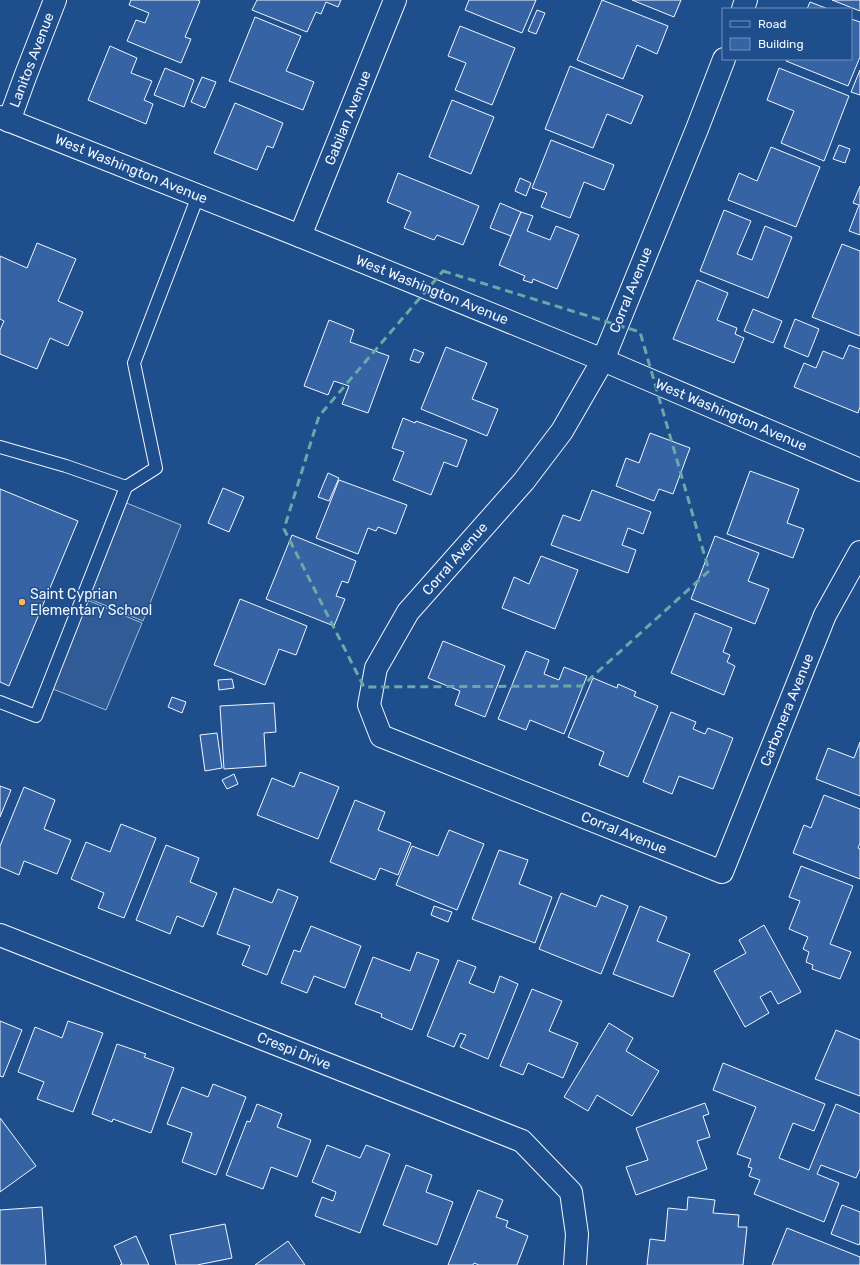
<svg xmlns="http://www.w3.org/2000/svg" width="860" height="1265" font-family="Rubik,sans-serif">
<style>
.built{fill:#305b95;stroke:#a8bbd7}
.building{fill:#3563a3;stroke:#f2f6ff}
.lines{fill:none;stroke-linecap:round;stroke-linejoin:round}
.lane-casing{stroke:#f2f6ff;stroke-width:14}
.street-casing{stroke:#f2f6ff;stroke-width:24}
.secondary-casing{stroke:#f2f6ff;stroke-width:24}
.lane{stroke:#1f4e8c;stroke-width:12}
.street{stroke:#1f4e8c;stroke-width:22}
.secondary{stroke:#1f4e8c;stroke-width:22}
.marked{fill:none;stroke:#6aa9a8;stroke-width:3;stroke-dasharray:8 5;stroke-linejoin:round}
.poi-dot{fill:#ffb74d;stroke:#1f4e8c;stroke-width:1.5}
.labels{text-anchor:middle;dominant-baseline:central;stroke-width:3;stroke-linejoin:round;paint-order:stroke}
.street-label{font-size:14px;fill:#f2f6ff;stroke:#1f4e8c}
.poi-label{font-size:14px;fill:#f2f6ff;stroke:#1f4e8c;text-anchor:start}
</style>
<rect width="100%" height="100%" fill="#1f4e8c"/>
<g class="built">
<polygon points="124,502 181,525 143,621 85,597"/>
<polygon points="85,599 142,623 106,710 48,687"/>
</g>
<g class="building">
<polygon points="131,0 197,0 200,1 185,37 191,39 181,63 127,41 136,20 145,23 149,13 129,5"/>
<polygon points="257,0 341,0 338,7 326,2 321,14 316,12 307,32 252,10"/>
<polygon points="469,0 536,0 522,33 465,10"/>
<polygon points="602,0 668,26 657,54 637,45 623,79 577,60"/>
<polygon points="632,0 681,0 674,17"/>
<polygon points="832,0 860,0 860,11"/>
<polygon points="810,2 828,9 807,9"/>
<polygon points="537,10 545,13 536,34 528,31"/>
<polygon points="255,17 301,36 286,71 314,82 303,110 229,81"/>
<polygon points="851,19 860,22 860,57 848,86 786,61 787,59 851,59"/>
<polygon points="460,26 515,48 492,105 455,90 466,63 448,56"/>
<polygon points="110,46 137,58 131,73 152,81 144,100 153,104 146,124 88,100"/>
<polygon points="570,66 643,96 631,124 607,114 593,148 545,129"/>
<polygon points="165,68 194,80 184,107 154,95"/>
<polygon points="779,68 849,96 824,161 781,143 794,111 767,100"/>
<polygon points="860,70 860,95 851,92"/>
<polygon points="202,77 216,82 205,108 191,102"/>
<polygon points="452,100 494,117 471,174 429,157"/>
<polygon points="235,103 283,123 273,148 267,146 257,170 214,153"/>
<polygon points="551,140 614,165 604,190 584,182 570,218 541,207 547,193 532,188"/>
<polygon points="839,145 850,149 845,163 833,159"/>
<polygon points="771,147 820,167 796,227 728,200 739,173 757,181"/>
<polygon points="398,173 479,206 463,245 437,235 434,240 404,228 411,212 387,202"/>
<polygon points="520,178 531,183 526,196 515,191"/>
<polygon points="860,186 860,235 849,231 859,205 853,203"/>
<polygon points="500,203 521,212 511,236 490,228"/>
<polygon points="724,210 751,221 737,254 752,260 765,226 792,237 768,298 700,271"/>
<polygon points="521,212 533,216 527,231 550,240 556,226 579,235 557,289 533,279 532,283 523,280 525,276 499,265"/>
<polygon points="37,243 76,259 58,301 83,312 68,346 50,338 37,369 0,354 0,330 4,321 0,319 0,256 27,268"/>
<polygon points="842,244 860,251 860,336 812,317"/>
<polygon points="697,280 728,293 717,320 737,328 735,334 744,338 734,363 673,339"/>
<polygon points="753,309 782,321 773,343 744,331"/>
<polygon points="795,319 819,329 808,357 784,347"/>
<polygon points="329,320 354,330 350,342 389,356 368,413 342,404 349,386 334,381 328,395 304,386"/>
<polygon points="849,345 860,349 860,407 858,413 794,387 804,363 816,368 823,351 843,359"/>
<polygon points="446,347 487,363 472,399 498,409 487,436 421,409"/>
<polygon points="414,349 424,353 419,363 410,360"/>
<polygon points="403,418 415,423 416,421 467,440 457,467 444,462 431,495 393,480 404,452 392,448"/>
<polygon points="650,433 690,448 673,494 659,489 654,501 616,486 626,458 639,463"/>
<polygon points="750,471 799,489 787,523 804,529 793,558 727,534"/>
<polygon points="328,473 339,478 329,501 318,497"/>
<polygon points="339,480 407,505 396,534 378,527 376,531 368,528 358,554 316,538"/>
<polygon points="223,488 244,497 229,532 208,523"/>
<polygon points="0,489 78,521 9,686 0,682"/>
<polygon points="592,490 651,512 643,534 628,528 622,545 636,550 628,573 551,545 563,515 580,521"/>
<polygon points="292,535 356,561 348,583 342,581 336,596 345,599 334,626 266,599"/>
<polygon points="715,536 759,553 748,581 769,589 755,624 691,599"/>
<polygon points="541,556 578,570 555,629 502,608 514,577 529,584"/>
<polygon points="240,599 307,626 296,655 279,649 265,685 214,665"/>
<polygon points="695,613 732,628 723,652 730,655 727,662 735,666 724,695 671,673"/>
<polygon points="443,641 505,666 485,717 455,705 460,691 428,678"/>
<polygon points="526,651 549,660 544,674 559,680 564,667 587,676 564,734 530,720 526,730 498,719"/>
<polygon points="593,678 617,688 618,684 636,692 634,696 658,706 628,777 599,765 604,752 568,737"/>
<polygon points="232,679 234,688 219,690 218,680"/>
<polygon points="172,697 186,702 182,713 168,707"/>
<polygon points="274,703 276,732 264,733 266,766 224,769 220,706"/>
<polygon points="671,712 696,722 693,729 705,734 708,728 733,738 713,789 679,776 672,794 643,782"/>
<polygon points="217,733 222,768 205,771 200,735"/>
<polygon points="860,742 860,796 816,779 828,748 854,758"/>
<polygon points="300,772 339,787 318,839 257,815 272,778 294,787"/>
<polygon points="234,774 238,784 227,789 222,780"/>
<polygon points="0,786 11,790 0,817"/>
<polygon points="24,787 55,800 44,829 71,840 57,874 24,861 19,875 0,867 0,846"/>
<polygon points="824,795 860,809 860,843 858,848 860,849 860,879 793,853 804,825 811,828"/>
<polygon points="355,800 385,812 378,830 411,843 398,875 380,868 375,880 330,862"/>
<polygon points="121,824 156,838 124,918 98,908 104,893 71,879 86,842 110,852"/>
<polygon points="449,830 484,844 457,910 396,885 412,846 438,856"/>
<polygon points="166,845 199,858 190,882 217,893 203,927 177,916 170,934 136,920"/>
<polygon points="499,850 528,860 519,884 552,897 535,943 472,919"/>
<polygon points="801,866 853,886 830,944 851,952 840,979 812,969 813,965 806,962 809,952 803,949 808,937 789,929 800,901 789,897"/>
<polygon points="234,888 272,903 278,889 298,897 267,975 242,965 250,946 217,934"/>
<polygon points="561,893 596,907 601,895 628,906 601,974 539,949"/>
<polygon points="434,906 452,912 448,922 431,915"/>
<polygon points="640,906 667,917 657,941 690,954 673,997 613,974"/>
<polygon points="764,925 801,992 778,1004 771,991 760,997 769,1013 745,1027 714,971 746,953 739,940"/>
<polygon points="311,926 361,946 345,988 314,976 307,993 281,983 294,950 300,952"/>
<polygon points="417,952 439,960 412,1030 381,1017 382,1014 355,1004 373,957 410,971"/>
<polygon points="458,960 476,967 469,983 494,993 500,976 518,984 488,1059 460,1047 466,1035 460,1033 454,1047 427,1036"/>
<polygon points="532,989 562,1001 549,1031 578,1043 563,1078 528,1063 523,1075 500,1066"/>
<polygon points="0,1021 22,1030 3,1077 0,1076"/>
<polygon points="68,1021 103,1033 73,1112 37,1099 44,1082 18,1072 35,1027 62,1038"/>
<polygon points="609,1023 633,1038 626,1051 659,1071 632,1116 597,1095 588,1111 564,1097"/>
<polygon points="836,1030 860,1040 860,1096 815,1079"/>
<polygon points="117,1044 146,1054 144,1057 174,1068 151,1133 113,1119 112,1122 92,1114"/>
<polygon points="723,1063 825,1104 814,1131 793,1123 779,1158 809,1170 836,1104 860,1114 860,1169 856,1178 821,1165 817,1174 839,1183 824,1222 754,1194 760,1180 749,1176 752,1168 748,1167 751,1159 737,1154 756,1107 713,1090"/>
<polygon points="213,1084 246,1097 216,1175 182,1162 192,1133 167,1124 182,1087 208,1097"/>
<polygon points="705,1103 709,1114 703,1116 710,1137 697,1141 707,1169 636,1195 626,1167 648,1160 636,1128"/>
<polygon points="257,1104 282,1114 277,1127 311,1140 297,1177 271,1167 263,1189 226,1175 247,1121 250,1122"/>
<polygon points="0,1118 36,1166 0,1192"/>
<polygon points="327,1145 360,1158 366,1145 390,1154 360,1233 315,1216 322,1197 333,1201 336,1192 312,1182"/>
<polygon points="406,1165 432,1175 426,1192 453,1202 437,1245 383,1225"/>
<polygon points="478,1190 503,1200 496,1217 508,1221 506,1227 528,1236 517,1265 479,1265 474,1263 473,1265 448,1265"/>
<polygon points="688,1197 715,1200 713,1213 739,1215 738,1227 747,1227 743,1265 647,1265 650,1239 665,1241 668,1208 687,1210"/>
<polygon points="842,1205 860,1212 860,1242 859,1245 831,1234"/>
<polygon points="42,1207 46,1265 0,1265 0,1210"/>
<polygon points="225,1224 232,1258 197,1265 176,1265 170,1235"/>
<polygon points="787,1228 860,1257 860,1265 772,1265"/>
<polygon points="136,1236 149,1265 120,1265 122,1264 114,1246"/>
<polygon points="288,1241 305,1265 255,1265"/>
</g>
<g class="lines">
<g class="lane-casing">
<g id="lane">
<polyline points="0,447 66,466 126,487"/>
<polyline points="0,702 36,716 126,487 156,468 134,363 198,196"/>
</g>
</g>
<g class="street-casing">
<g id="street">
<polyline points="743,9 746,0"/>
<polyline points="724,59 697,129 603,360 562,431 524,481 408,612 376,668 369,705 381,736 722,872 825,615 860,552"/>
<polyline points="9,121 25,77 55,0"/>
<polyline points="300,236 395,0"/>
<polyline points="0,935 522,1141 571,1192 577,1234 575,1265"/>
</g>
</g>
<g class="secondary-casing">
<polyline id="secondary" points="0,117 300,236 603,360 860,470"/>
</g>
<use href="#lane" class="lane"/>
<use href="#street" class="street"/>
<use href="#secondary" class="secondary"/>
</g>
<path class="marked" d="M443,271L640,332L709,571L582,686L364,687L284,529L319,416Z"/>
<circle class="poi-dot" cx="22" cy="602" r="4"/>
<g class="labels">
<g class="street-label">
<text transform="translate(32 60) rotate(-69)">Lanitos Avenue</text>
<text transform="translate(348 118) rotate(-68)">Gabilan Avenue</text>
<text transform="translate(131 169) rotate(22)">West Washington Avenue</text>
<text transform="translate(432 290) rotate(22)">West Washington Avenue</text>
<text transform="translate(631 290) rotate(-68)">Corral Avenue</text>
<text transform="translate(731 415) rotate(23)">West Washington Avenue</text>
<text transform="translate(455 559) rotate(-49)">Corral Avenue</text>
<text transform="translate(787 710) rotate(-68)">Carbonera Avenue</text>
<text transform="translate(624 833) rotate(22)">Corral Avenue</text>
<text transform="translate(294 1051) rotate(22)">Crespi Drive</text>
</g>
<g class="poi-label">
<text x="30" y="594">Saint Cyprian<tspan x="30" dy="16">Elementary School</tspan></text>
</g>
</g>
<rect x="722" y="8" width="130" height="52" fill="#1f4e8c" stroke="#7391ba"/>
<rect x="730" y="21" width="20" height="6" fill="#1f4e8c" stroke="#7391ba"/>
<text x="758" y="28" font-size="12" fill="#f2f6ff">Road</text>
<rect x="730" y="38" width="20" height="12" fill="#3563a3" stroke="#7391ba"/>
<text x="758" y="48" font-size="12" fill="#f2f6ff">Building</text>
</svg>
